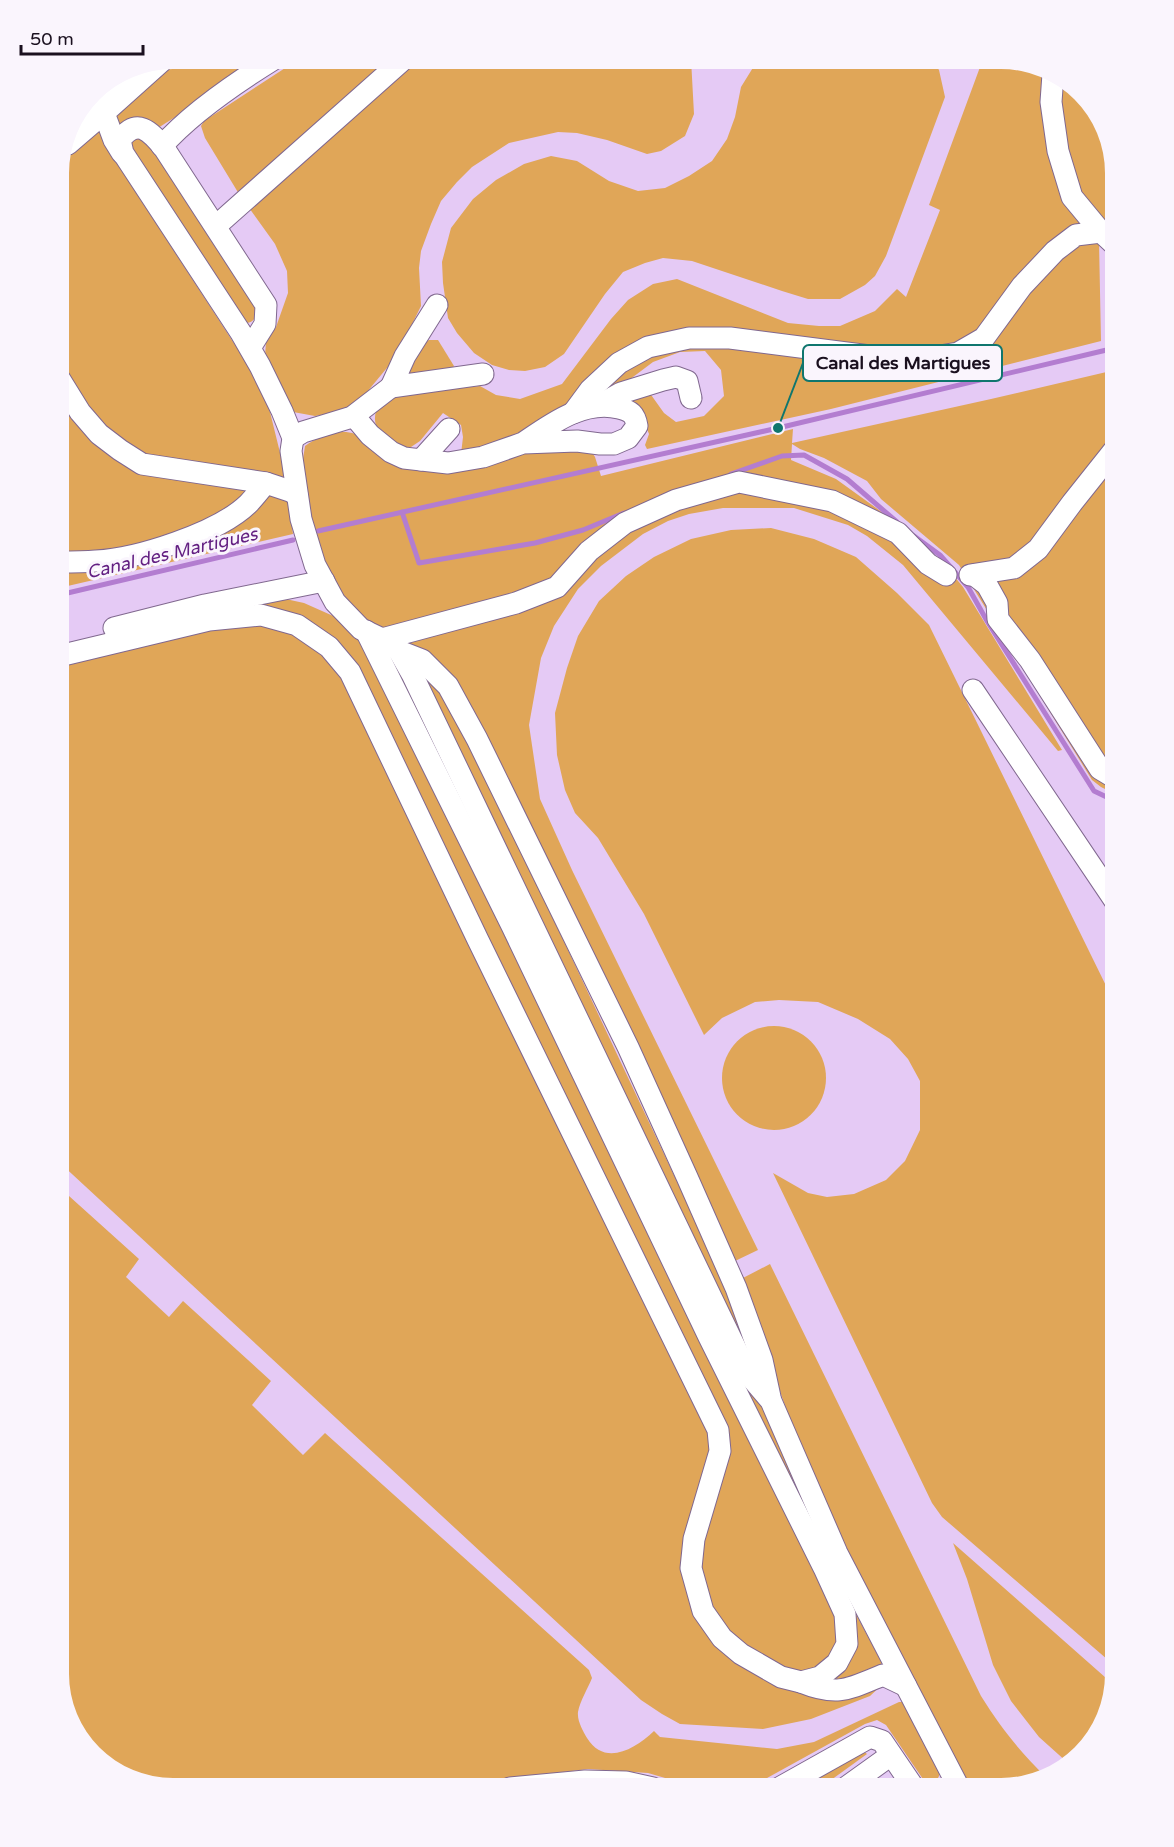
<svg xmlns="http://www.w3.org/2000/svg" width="1174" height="1847" font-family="'Varela Round',sans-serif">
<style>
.green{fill:#e0a658}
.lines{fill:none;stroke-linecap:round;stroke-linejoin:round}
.stream{stroke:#b37dd0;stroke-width:5}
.minor-casing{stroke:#80688f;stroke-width:23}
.minor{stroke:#fff;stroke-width:21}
.labels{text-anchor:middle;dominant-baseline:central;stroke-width:6;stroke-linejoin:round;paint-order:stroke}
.water-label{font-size:18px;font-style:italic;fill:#631f82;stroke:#faf5fd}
.leader{fill:none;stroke:#0f766e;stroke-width:2}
.callout-dot{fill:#0f766e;stroke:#faf5fd;stroke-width:2}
.callout{fill:#faf5fd;stroke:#0f766e;stroke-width:2}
.callout-label{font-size:18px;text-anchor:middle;font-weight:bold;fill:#1a101f}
</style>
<rect width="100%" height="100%" fill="#e5caf5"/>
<g class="green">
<polygon points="171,59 266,59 158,128 115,133 112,111"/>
<polygon points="299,59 691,59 694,114 685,136 661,151 647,154 607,140 577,133 558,132 509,143 472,167 457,182 441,201 431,224 421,251 419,268 421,306 396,357 362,398 342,411 315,416 293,412 265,356 266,342 276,327 288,293 287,271 275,244 239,194 205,138 201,126 204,121"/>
<polygon points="762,59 931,59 939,70 945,97 886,256 875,276 865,285 840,299 808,299 782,291 692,261 663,258 645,263 623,272 605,294 564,354 545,367 525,371 509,370 492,365 474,353 457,333 448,318 443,283 442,262 451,228 473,199 496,180 524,164 551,156 577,161 609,181 638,191 665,188 689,176 712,161 727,139 735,117 741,87 754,66"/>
<path d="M983,59H1009L1046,71L1042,96L1099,241L1101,341L831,409L647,449L645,445L649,434L642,417L628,402L649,392L664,413L676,422L704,416L724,396L721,370L705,351L680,352L653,362L609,395L523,436L461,454L463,437L461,425L443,413L420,441L408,449C386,440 365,429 380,402L409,393L480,386L496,395L520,399L562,384L611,319L628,300L653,284L677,279L788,323L819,326H840L875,311L897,289L906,297L940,210L929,205Z"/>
<polygon points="1057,75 1065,78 1104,122 1115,173 1115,241 1088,212 1062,154"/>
<polygon points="97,106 113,157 252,371 270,412 286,477 293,534 59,588 59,165 78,124"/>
<path d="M138,135L151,143L255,305L258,313C254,319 253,323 245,323L130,156V139Z"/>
<polygon points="1105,244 1115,253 1115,336 1108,338"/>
<polygon points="429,340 438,340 454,366 450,372 404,381 423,343"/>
<path d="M1115,370V794L1101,787L1092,780L959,565L881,499L867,481L824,458L800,449L792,444L791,460L836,479L879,510L945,565L963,587L1062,750L1058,751L903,565L867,536L848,525L794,508H723L689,514L668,521L643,534L601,566L578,589L554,626L541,658L529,725L540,799L572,870L758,1250L735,1261L461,688L447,669L425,652L369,624L346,605L320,564L303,479V459L305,446C318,437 338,428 355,434C365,437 374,446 382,453L529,452L589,447L595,457L601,476L793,429L792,443L991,399Z"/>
<polygon points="771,528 814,539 856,557 897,593 929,625 1115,1004 1115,1666 942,1517 932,1503 773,1173 808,1193 827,1197 854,1194 886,1180 905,1161 920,1130 920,1081 908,1059 890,1039 858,1019 818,1002 779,1000 755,1002 722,1018 704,1035 644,914 598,838 575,813 565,790 557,755 555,713 567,668 578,636 599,601 626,576 654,557 691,539 731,530"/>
<polygon points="281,598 304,603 340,619 435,683 456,712 696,1222 747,1342 787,1465 821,1549 881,1661 885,1682 870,1696 811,1719 763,1729 680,1724 662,1714 641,1700 59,1162 59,649"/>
<circle cx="774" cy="1078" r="52"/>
<path d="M59,1187L139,1259L126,1277L169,1317L183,1301L271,1381L252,1405L303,1455L325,1433L589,1670L592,1678C588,1688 580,1701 578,1712C577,1721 583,1731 587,1738C605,1767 635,1749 654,1731L660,1737L777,1749L814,1742L899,1702H904L939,1765V1776L933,1788L927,1785L886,1725L877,1720L865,1724L758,1783L731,1788H719L672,1780L648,1773L588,1769L437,1788H165L109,1769L70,1725L59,1674Z"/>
<path d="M770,1264L981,1696C1001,1728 1020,1752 1047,1778L1001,1788H967L857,1576L799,1446L741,1279Z"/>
<polygon points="953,1543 1106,1678 1112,1687 1096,1738 1068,1763 1039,1737 1011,1701 993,1665 967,1579"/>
<polygon points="862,1750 867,1754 820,1788 796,1788"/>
</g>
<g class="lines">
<g class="stream">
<polyline points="731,474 782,456 804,455 847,479 897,522"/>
<polyline points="402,512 419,563 535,543 583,530 624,513"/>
<polyline points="318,531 778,428 1115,348"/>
<polyline points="914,536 940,555 968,587 987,621 1094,791 1115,801"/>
<polyline points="59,595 293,540"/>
</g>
<g class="minor-casing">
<g id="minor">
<polyline points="1053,74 1051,102 1058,151 1072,197 1101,232 1115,245"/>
<polyline points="84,110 133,66"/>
<polyline points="68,144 104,113"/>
<path d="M162,146C191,113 237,82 274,59"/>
<polyline points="122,153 114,140 104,113 162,61"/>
<polyline points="216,226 404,59"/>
<polyline points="437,305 405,356 391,387 483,374"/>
<path d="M250,348L265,324L266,305L164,148C150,131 137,117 120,140L123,153L241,333L260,366L282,411L293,438L291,451L301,519L315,565L335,602L361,629L382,639L399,651L412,674L748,1374L771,1401L837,1553L959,1788"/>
<polyline points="59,378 80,412 99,434 120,450 142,464 266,483 290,491 297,495"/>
<polyline points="598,406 621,393 663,380 676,377 687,381 691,398"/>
<polyline points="573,413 590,390 619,363 648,347 689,338 730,338 909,361 958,353 984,338 1022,286 1055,251 1076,235 1101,232"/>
<path d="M354,416L370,435L391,452L404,458L448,463L483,457L523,443L577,441L600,444H614L628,438L637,426C635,414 631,411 619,408C584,399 551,424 523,443"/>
<polyline points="293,438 303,432 352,417 391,387"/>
<polyline points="421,460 449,429"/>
<path d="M59,562C71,562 84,562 96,561C137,559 218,533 248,504C254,498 260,490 266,483"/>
<polyline points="970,575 1014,568 1038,549 1072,503 1115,449"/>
<polyline points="974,575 987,585 997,603 998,619 1030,660 1100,769 1115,778"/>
<polyline points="114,628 205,605 324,581"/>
<polyline points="382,639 516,603 557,587 589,551 625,523 676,500 739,482 832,501 898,533 928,564 946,575"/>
<polyline points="399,651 422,660 448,686 477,739 628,1047 687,1177 736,1288 762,1360 770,1397"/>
<polyline points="59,656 209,620 261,615 297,625 329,647 350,672 478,940 718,1430 720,1451 694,1539 691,1568 703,1611 722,1638 741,1654 781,1677 801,1682 820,1677 837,1663 847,1644 845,1614 824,1568 709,1337 512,926 366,631"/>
<polyline points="973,690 1115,901"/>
<path d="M801,1682C838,1697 849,1689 883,1675L906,1686"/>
<polyline points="510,1788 585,1781 626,1782 653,1788"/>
<polyline points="779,1788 870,1737 882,1741 914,1788"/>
<polyline points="845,1788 891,1755"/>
</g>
</g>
<use href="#minor" class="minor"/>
</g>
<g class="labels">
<g class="water-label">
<text transform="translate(172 553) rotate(-13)">Canal des Martigues</text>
</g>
</g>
<path d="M0 0H1174V1847H0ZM173 69H1001A104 104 0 0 1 1105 173V1674A104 104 0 0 1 1001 1778H173A104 104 0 0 1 69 1674V173A104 104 0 0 1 173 69Z" fill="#faf5fd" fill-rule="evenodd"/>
<path class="leader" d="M778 428L803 363"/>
<circle class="callout-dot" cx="778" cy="428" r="6"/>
<rect class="callout" x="803" y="345" width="199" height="36" rx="6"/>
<g class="callout-label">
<text x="903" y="369">Canal des Martigues</text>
</g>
<path d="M21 45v9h122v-9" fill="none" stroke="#1a101f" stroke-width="3"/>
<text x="30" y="45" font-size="18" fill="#1a101f" stroke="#faf5fd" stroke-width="4.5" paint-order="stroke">50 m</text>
</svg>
